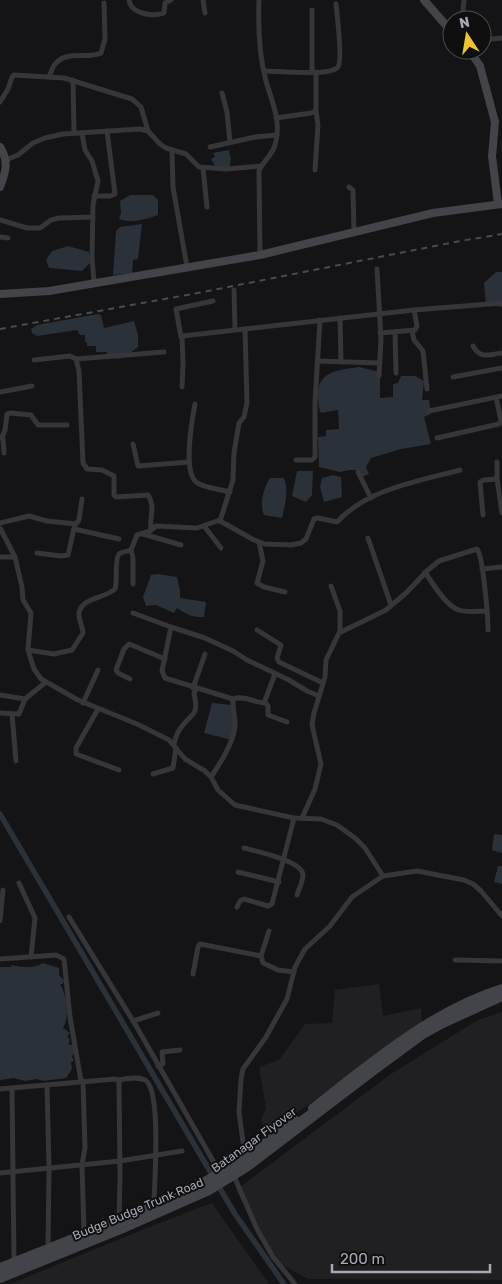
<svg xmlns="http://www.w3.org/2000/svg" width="502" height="1284" font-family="Rubik,sans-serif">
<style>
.built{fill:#202022}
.water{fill:#2a3139}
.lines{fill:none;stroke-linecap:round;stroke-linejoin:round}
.canal{stroke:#2a3139;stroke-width:5.5}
.street{stroke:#35353a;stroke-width:5}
.secondary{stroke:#43444a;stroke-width:8}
.rail{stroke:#4a4b51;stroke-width:2;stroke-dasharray:6 5;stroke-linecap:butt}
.secondary-bridge{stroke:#43444a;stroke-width:8}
.labels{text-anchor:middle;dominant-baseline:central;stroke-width:4;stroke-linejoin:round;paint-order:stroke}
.street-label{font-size:12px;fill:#a5a8b5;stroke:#0f0f10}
</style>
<rect width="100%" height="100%" fill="#141315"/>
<g class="built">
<polygon points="379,984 383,1016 421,1008 422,1023 266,1135 261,1120 266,1108 259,1067 279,1060 305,1024 332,1023 335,990"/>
<polygon points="502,1012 502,1280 308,1279 280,1264 236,1190 391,1074 478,1020"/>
<polygon points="212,1203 269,1284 10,1284 144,1229"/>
</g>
<g class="water">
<polygon points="229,150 231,159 229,171 218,171 211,159 215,157 213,153"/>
<path d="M130,195H153L158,200V215C147,219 131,224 119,219L121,213L120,201Z"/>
<polygon points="142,224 138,259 133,260 132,273 113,275 116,231 120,227"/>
<polygon points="68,246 89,252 91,262 82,271 49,268 46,260 52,251"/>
<polygon points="496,272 502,272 502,307 486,305 484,283"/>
<polygon points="98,314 101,315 104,328 134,321 138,335 138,347 123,358 116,359 115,354 107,354 107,352 96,352 96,346 87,346 87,342 85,342 85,335 80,335 77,330 37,336 32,333 31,329 37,325"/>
<path d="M359,367L380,372V398L393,397V384L398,383L401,376H415L424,381L422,400H429L431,414L424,417L431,444L401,449L371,458L366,467L369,474L362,477L357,470H349L340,472L319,467L318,437L326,436V430L339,429L338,410L321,413C318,406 318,400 318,393C319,370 341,370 359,367Z"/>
<polygon points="297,471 313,471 312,495 306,502 292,496"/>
<polygon points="333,475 341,477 342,497 324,502 320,487 322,478"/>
<path d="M270,478H284C289,492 285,504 282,518L264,515C259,504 264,487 270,478Z"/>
<path d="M158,574L177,577L180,591V598L206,602L204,617C193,618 186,614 177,608L174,613L156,605L146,606L143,597L151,575Z"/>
<polygon points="212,703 231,705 236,719 232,740 204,733"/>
<polygon points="494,834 502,835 502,853 492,850"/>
<polygon points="498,866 502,866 502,884 494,882"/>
<path d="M43,963L59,968V975L64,980L63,984H60C67,996 70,1016 63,1028L70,1033L67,1036L70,1040L68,1044L75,1046L76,1049L72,1057L74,1061L71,1062L72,1069L66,1078L43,1081L37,1079L25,1081L14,1078L0,1080V967H12L11,965C22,967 33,969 43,963Z"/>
</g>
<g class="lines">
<polyline class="canal" points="0,814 235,1214 284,1284"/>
<g class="street">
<path d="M129,0C131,14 152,17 164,13L165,3L171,0"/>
<polyline points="203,0 205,13"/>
<path d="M259,0C258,27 259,55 266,81C272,102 282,122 275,145C272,156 263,161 259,171L260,255"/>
<polyline points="462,20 464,0"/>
<polyline points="482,40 502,38"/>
<path d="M265,71C278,71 330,77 338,67C343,60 337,15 336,4"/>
<polyline points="312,72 312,10"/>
<path d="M49,77C51,72 53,65 57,62C67,51 89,59 101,53L105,39L104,3"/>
<polyline points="73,80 74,133"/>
<polyline points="222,93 227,112 230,142"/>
<polyline points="0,102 8,89 12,77 14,75 64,78 132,99 141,107 148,131"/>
<polyline points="276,118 311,113 316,111 316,72"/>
<polyline points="82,133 85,150 92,161 98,181 93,205 92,257 94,282"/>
<polyline points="210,147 255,137 277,135"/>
<polyline points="172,150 173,187 187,267"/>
<polyline points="6,160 18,155 33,143 45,138 63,134 140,129 148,131 160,144 166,148 186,154 199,167 226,169 261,166"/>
<polyline points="203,168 207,207"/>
<polyline points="315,170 318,125 316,111"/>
<polyline points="349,187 353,190 354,232"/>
<polyline points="94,196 110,196 115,194 107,131"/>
<polyline points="0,220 27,228 40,228 51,220 59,218 93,217"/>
<polyline points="0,237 8,238"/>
<polyline points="377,269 381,339 379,376"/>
<polyline points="234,290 235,330"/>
<polyline points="340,318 341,362"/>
<polyline points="412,331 414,340 423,351 427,389"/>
<polyline points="395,332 396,373"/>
<polyline points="380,333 415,330 417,326 414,310"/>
<polyline points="181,337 176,309 213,301"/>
<path d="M473,346C480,359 489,355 502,353"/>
<polyline points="76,359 164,352"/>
<path d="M34,360L70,356L76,359L79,371L83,463L87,469L102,470L114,476V495L116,497L148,495C156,507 149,517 151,530"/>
<polyline points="318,361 380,363"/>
<polyline points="453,377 502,368"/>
<polyline points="182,387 183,364 182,336 414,310 502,303"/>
<polyline points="0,392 32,386"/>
<path d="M195,404C192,420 183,471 196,482C203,488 220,489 230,492"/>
<polyline points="429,411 502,396"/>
<polyline points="0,437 3,439 4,453"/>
<polyline points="2,438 5,430 7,414 10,413 31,415 38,425 67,425"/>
<polyline points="437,438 499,424 501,421 496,397"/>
<polyline points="133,444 138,466 189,462"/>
<polyline points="296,460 312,460 315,457 315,402 320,320"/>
<polyline points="497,462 497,479 502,513"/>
<polyline points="358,472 371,498"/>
<polyline points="483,515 480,482 484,480 497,479"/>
<polyline points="220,521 233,480 234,453 239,423 244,417 247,403 245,329"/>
<polyline points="0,523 29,516 47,521 76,524 79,520 82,499"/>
<polyline points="204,526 221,548"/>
<polyline points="0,528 15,557 22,587 23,600 31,613 28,650 34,669 41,679 78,700 137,724 169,740 185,759 205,771 211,777 218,790 235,805 294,818 321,819 337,825 355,838 365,848 383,876 417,871 464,880 473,884 481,891 502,916"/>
<polyline points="74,529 119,539"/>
<polyline points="143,534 181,545"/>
<polyline points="368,538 391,605"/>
<polyline points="259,542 263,561 257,583 264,587 285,592"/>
<polyline points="131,550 133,558 133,584"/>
<polyline points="37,553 61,556 68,555 75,524"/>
<polyline points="0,557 15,557"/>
<polyline points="482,569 502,567"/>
<path d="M425,572C432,583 447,607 459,610C468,613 479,611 487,611"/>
<polyline points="331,586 340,611 340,631"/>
<polyline points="133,613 171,627 162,671 165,678 233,699"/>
<polyline points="171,627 205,638 233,651 247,660 289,680 307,691 319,696"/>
<polyline points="257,630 281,645 277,658 279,662 323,683"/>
<path d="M28,650L54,654L72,650L83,633C83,627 78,620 79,613C82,597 104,599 115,589C118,580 114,560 119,554C122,552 128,551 131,550L137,535L150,531L156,526L197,528L217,521H220L254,540L265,544L291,545L301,543L306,539L314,519L318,518L337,522C367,489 419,481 460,470"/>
<polyline points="130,679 118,673 116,670 124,649 129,644 165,659"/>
<polyline points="193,688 205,654"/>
<polyline points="0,695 25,699"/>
<polyline points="265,702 268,706 268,715 287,722"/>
<polyline points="83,703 98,670"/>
<polyline points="98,709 76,748 76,754 119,770"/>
<polyline points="0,713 19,714 25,699 46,682"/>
<polyline points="12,714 16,761"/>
<path d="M174,744C175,739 177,733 180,729C190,713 200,717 194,694L196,689"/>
<polyline points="153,774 173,768 176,748"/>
<path d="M211,777C221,762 232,745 235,727C236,718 232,709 233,699C242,695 254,702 264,703L275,674"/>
<path d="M302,818L315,789L321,764L312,725L314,713L325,677L326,660L339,633L386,610L406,593L428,570L439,561L477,549C483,555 488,617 488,630"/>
<path d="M244,848C255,851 303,861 303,875C303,881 299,889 297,895"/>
<polyline points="238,872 279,882"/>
<polyline points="19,883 35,918 31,957"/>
<polyline points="237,907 240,901 244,899 268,906 272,904 294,818"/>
<polyline points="69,917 135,1024 220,1173"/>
<polyline points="0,921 3,890"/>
<polyline points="269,931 261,956 263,963 278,970 294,972"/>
<polyline points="0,959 56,955 64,959 70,1017 81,1081"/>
<polyline points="455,960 502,961"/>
<polyline points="193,974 198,947 200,944 261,956"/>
<polyline points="133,1021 158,1013"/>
<polyline points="158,1066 163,1064 162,1052 180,1050"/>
<path d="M118,1080C126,1079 137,1076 145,1080C162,1089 154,1185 154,1206"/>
<polyline points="83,1081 85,1148 82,1165 84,1233"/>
<polyline points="47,1085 49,1168 48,1249"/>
<polyline points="12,1088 14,1262"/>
<polyline points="0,1089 115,1079 119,1081 120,1177 119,1219"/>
<polyline points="245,1157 239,1112 241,1079 243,1069 266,1037 287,999 295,967 305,949 330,926 352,897 383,876"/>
<polyline points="0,1173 120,1161 182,1151"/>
<polyline points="233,1174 257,1229 273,1257 295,1284"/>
</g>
<g class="secondary">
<polyline points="424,0 452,32"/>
<polyline points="469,50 480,66 495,122 492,156 498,204"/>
<path d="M0,147C9,161 6,172 0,187"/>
<polyline points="0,294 49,291 260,255 433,213 502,204"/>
<path d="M312,1108C368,1064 433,1009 502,988"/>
<polyline points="0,1267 183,1194 245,1157 296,1120"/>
<polyline points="0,1279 123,1229 209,1191 248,1167 374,1071 423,1035 443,1024 502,997"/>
</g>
<polyline class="rail" points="0,329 203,292 455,242 502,234"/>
<polyline class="secondary-bridge" points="0,1273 170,1204 206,1187 263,1149 414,1036 448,1015 502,992"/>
</g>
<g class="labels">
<g class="street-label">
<text transform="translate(254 1140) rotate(-36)">Batanagar Flyover</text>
<text transform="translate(138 1209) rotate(-23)">Budge Budge Trunk Road</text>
</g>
</g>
<g transform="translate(467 35) rotate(348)"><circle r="24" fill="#0f0f10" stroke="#4b4c52"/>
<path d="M0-4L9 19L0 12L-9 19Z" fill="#eec433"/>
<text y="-8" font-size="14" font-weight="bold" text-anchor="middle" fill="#a5a8b5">N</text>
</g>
<path d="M332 1264v8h158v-8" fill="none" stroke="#a5a8b5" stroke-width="2.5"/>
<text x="340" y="1264" font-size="15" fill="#a5a8b5" stroke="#0f0f10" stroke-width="4" paint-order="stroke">200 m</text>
</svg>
